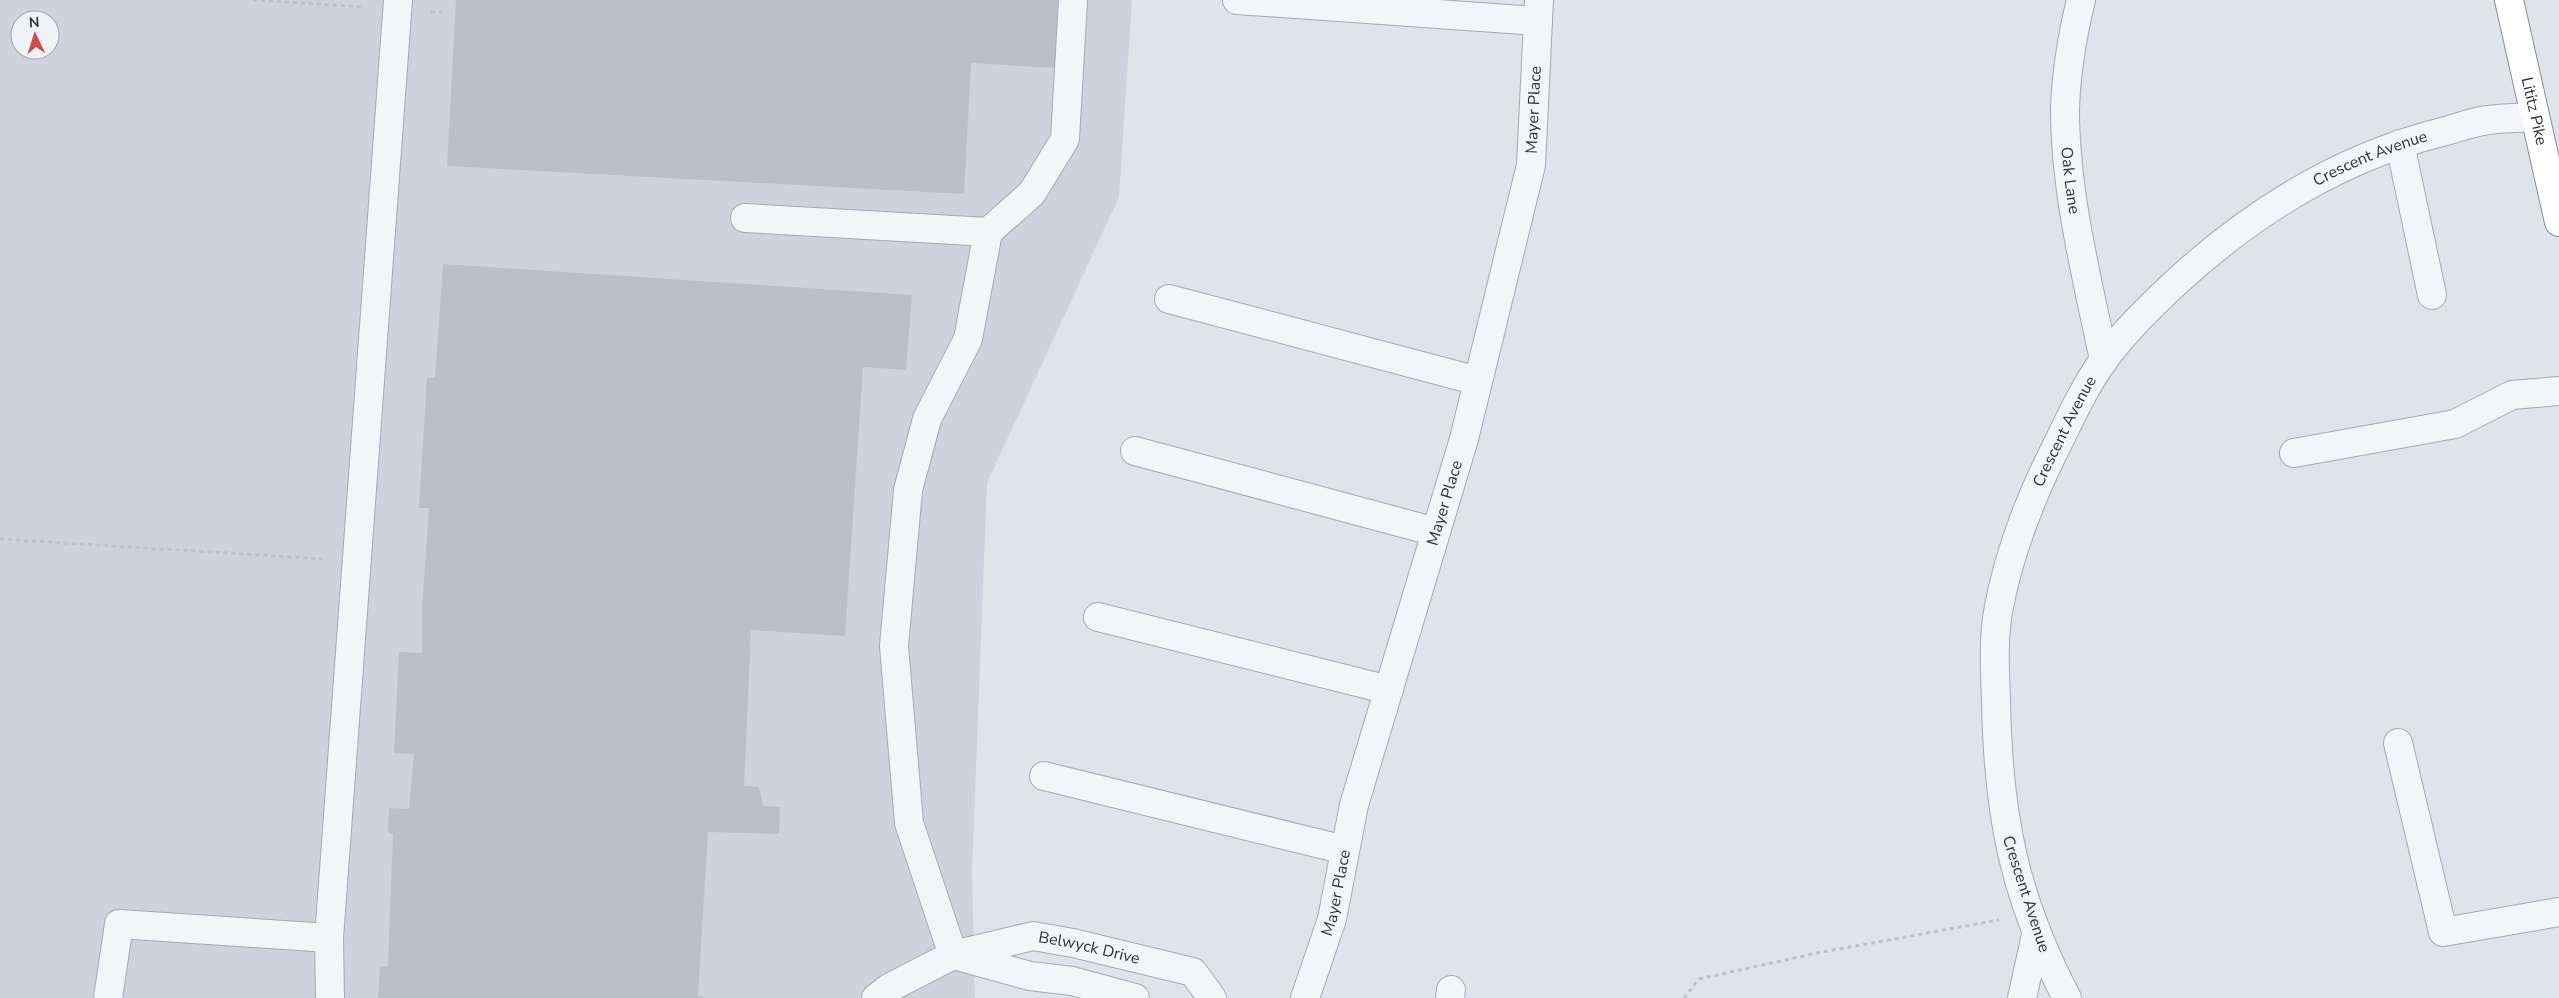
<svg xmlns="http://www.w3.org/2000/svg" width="2559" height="998" font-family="'Nunito Sans',sans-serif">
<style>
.built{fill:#cfd2dc;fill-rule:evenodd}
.building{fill:#bcbeca}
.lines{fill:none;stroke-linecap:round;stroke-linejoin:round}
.minor-casing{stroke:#a6a9b4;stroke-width:30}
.highway-casing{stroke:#898da0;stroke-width:30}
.path{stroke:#bfc1c9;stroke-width:3;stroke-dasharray:4 4;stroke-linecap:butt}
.minor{stroke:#f4f5f8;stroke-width:28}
.highway{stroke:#fff;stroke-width:28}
.labels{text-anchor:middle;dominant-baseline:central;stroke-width:4.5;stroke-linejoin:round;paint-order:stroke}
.street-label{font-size:16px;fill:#2a2e42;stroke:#f1f2f7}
</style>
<rect width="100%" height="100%" fill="#e1e3ea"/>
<path class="built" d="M0,0H1132L1119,197L987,483L972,872L975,998H0ZM20,20H50V50H20Z"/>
<g class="building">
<polygon points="456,0 1060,0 1056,68 971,63 964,194 447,166"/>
<polygon points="443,264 912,295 906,370 863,367 845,636 751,630 744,786 759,787 763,806 780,807 779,834 708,832 698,995 705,998 378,998 380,966 388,966 393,834 388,832 389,808 409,809 414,754 394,753 399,652 422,653 422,608 429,508 419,508 427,378 435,378"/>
</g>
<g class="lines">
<g class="minor-casing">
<g id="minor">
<polyline points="1237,0 1538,21"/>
<path id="s1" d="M2081,0C2073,33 2066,75 2065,109C2065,193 2087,278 2104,360"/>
<polyline points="2400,144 2432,295"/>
<polyline points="745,218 988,232 968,339 927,419 908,490 894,646 909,823 953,955"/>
<polyline points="988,232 1032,193 1065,139 1073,0"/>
<polyline points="1169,299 1478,381"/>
<polyline points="1135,451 1436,532"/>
<polyline points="2294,453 2455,424 2512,395 2559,391"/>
<polyline points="1098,617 1389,690"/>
<polyline points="2398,743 2443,932 2559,912"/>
<polyline points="1044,776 1345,850"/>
<polyline points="954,955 1030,976 1072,981 1135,998"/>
<polyline points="108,998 119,924 329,938"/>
<polyline points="330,998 329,938 398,0"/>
<path id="s2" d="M876,998L889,988L953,955L1033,936L1073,943L1193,972L1212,998"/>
<path id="s3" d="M1305,998L1332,919L1354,805L1464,439L1531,165L1539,0"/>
<polyline points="1450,998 1451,990"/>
<polyline points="2022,998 2036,935"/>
<path id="s4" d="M2067,998C2014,897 1998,815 1996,701C1995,672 1993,640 1998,612C2009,550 2032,494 2060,439C2073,412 2086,385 2103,361C2122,334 2148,309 2171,287C2249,214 2338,158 2442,132C2457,128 2472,122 2488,120C2503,118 2520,118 2535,117"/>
</g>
</g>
<g class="highway-casing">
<g id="highway">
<path id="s5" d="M2509,0L2559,222"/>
</g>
</g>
<g class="path">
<polyline points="253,0 365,7"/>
<polyline points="431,12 443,12"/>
<polyline points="0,539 323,559"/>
<polyline points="1684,998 1699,979 1817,953 1999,920"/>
</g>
<use href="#minor" class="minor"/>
<use href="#highway" class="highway"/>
</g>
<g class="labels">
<g class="street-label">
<text stroke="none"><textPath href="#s3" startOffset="919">Mayer Place</textPath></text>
<text stroke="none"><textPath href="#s5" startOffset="114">Lititz Pike</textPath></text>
<text stroke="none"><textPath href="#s4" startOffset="1011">Crescent Avenue</textPath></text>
<text stroke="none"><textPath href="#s1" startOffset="182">Oak Lane</textPath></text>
<text stroke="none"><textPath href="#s4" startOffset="591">Crescent Avenue</textPath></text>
<text stroke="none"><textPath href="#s3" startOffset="515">Mayer Place</textPath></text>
<text stroke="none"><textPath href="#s3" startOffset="110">Mayer Place</textPath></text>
<text transform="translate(2026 894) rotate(72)">Crescent Avenue</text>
<text stroke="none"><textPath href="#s2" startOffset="228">Belwyck Drive</textPath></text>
</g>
</g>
<g transform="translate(35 35) rotate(356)"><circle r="24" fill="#f1f2f7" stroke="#a1a4af"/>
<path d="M0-4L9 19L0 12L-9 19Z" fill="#cd4e48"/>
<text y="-8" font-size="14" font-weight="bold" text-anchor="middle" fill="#2a2e42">N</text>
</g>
</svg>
